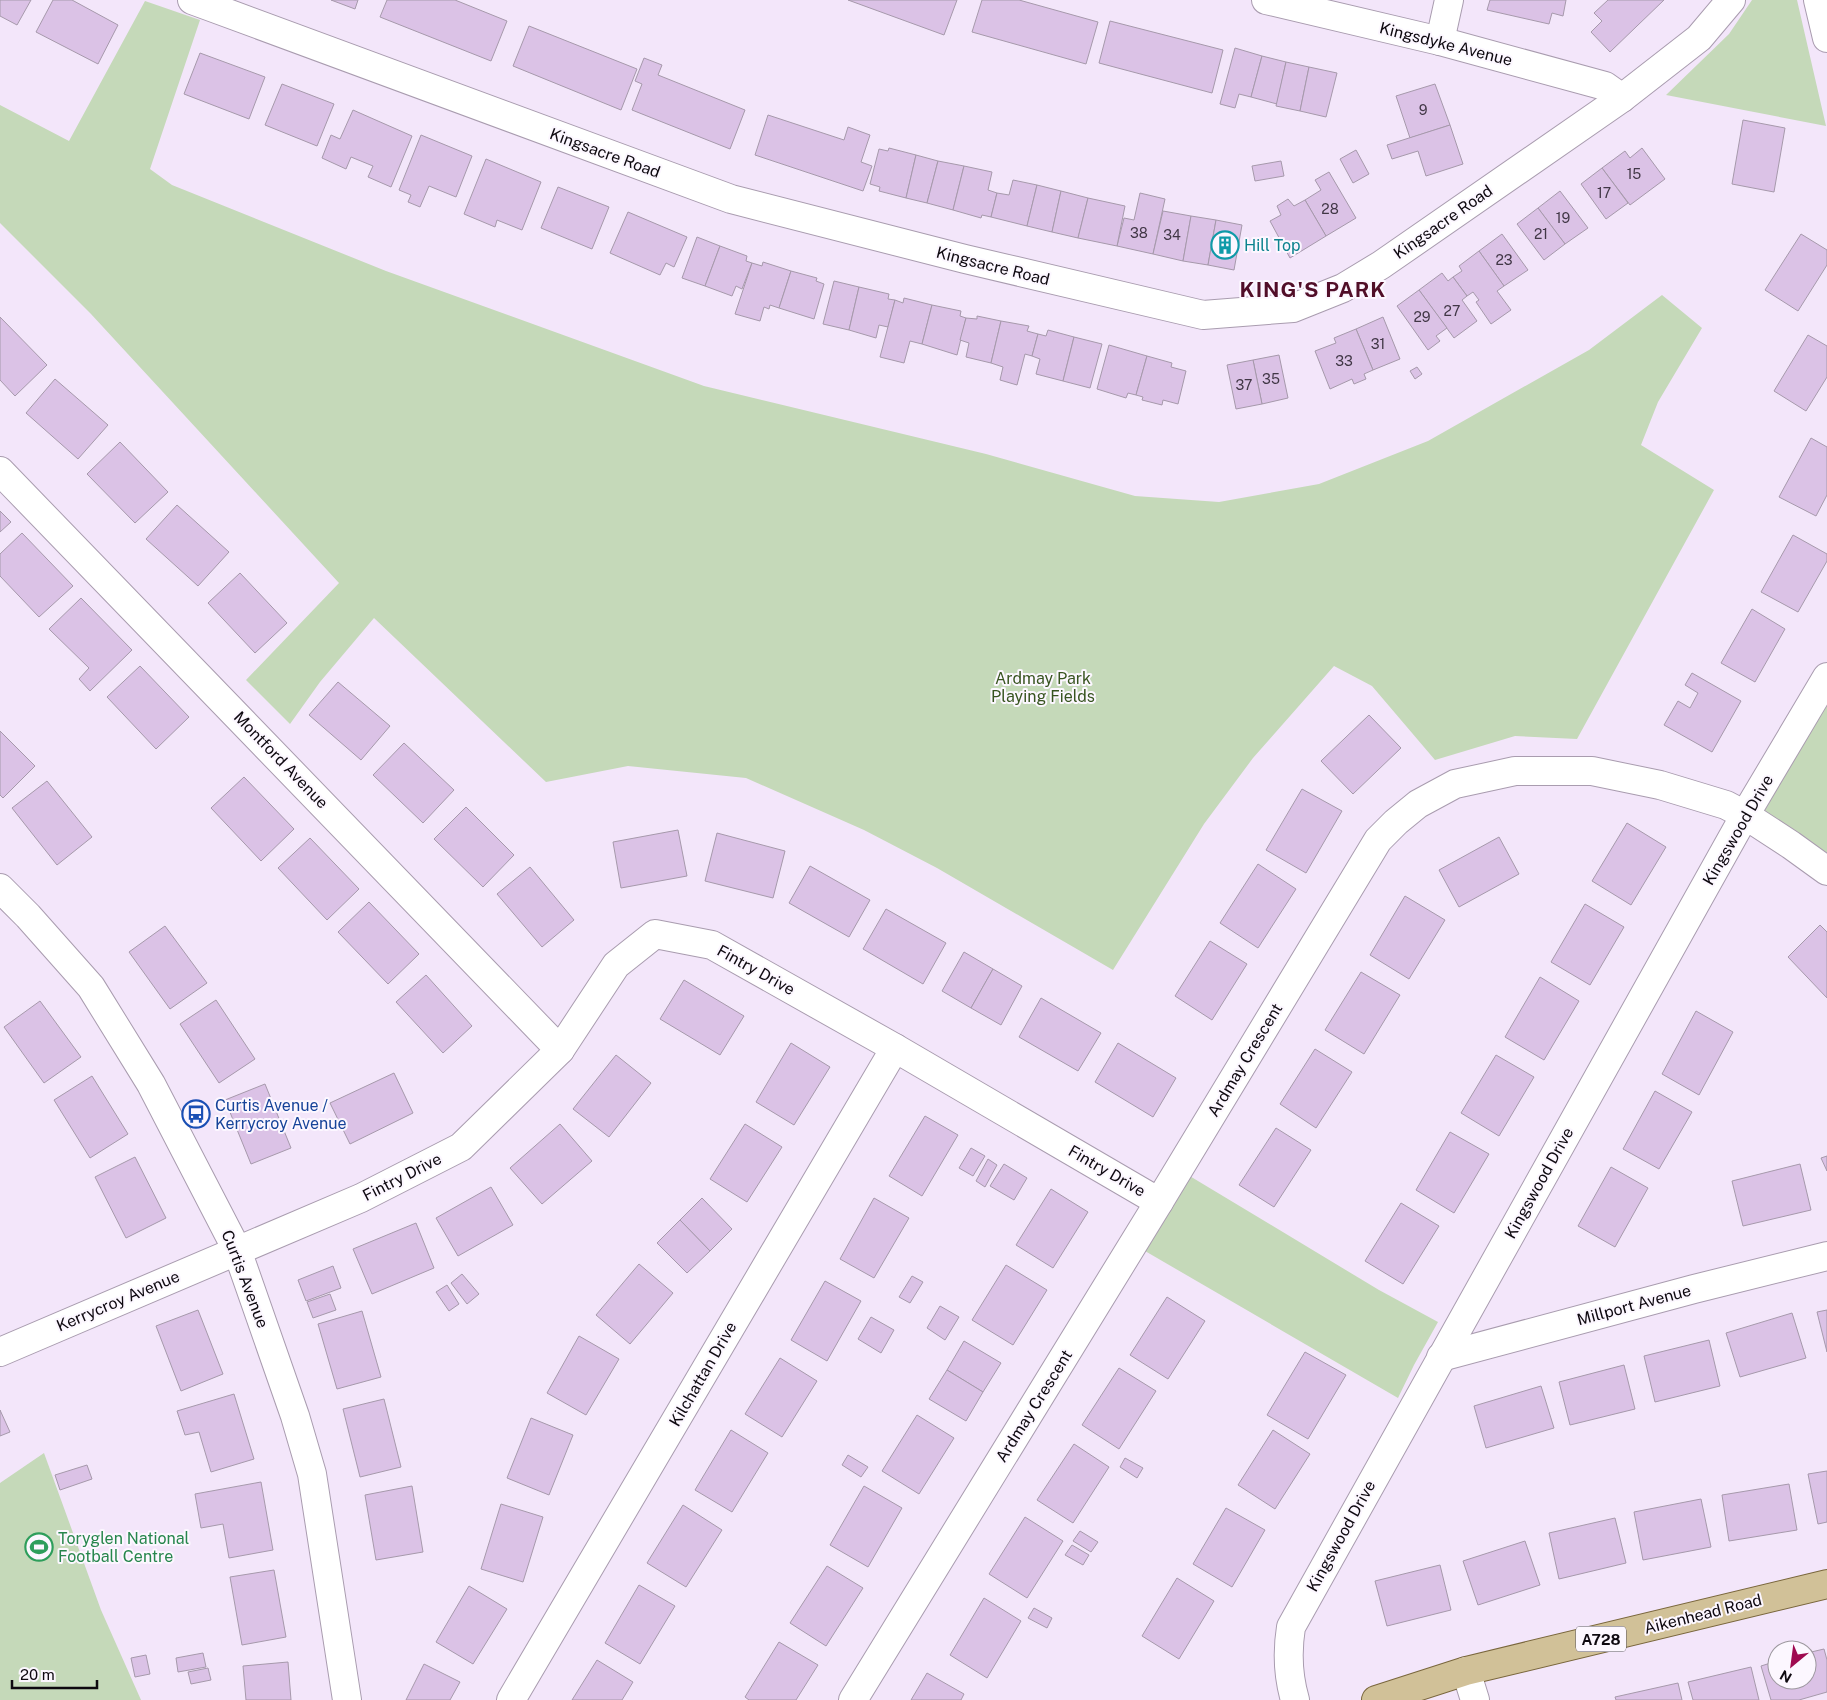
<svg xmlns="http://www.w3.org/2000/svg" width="1827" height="1700" font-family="'Public Sans',sans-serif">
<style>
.green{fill:#c5d9b9}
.building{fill:#dbc2e6;stroke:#a699ab}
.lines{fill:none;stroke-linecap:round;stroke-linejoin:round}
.minor-casing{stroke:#a99caf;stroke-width:30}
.tertiary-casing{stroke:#a99caf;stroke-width:30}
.primary-casing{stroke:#79663c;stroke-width:30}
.minor{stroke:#fff;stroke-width:28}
.tertiary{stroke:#fff;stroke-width:28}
.primary{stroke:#d1c198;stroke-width:28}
.labels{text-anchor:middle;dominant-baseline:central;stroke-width:4;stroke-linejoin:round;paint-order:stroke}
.number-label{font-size:14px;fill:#413746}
.shield{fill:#fcf7ff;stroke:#555058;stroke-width:1}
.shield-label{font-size:15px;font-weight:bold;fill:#0e0910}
.street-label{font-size:16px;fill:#0e0910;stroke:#fcf7ff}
.culture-label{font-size:16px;fill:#0d838f;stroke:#fcf7ff;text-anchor:start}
.park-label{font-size:16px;fill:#37541f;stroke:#fcf7ff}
.transit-label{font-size:16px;fill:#164399;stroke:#fcf7ff;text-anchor:start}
.leisure-label{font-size:16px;fill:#27864d;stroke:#fcf7ff;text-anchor:start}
.district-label{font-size:21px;font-weight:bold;letter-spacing:1px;fill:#510e28;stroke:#fcf7ff}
</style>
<rect width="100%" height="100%" fill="#f3e6fa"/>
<g class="green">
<polygon points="1752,0 1797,0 1826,126 1666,95 1729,34"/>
<polygon points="145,1 200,20 150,169 172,185 386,271 704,386 986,454 1135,496 1219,502 1319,484 1428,441 1589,350 1662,295 1702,328 1658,402 1641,445 1714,490 1577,739 1515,736 1435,760 1372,686 1334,666 1253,758 1204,824 1113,970 937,868 864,830 746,778 628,766 546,782 374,618 320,682 290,724 246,680 339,583 91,314 0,223 0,105 69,141"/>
<polygon points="1827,687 1827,864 1751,812"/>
<polygon points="1188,1175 1379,1290 1438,1322 1414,1365 1398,1398 1145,1251"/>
<polygon points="44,1453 101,1610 141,1700 0,1700 0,1483"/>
</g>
<g class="building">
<polygon points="0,0 31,0 17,25 0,16"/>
<polygon points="53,0 72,0 118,25 98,64 36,32"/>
<polygon points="331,0 358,0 355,9"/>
<polygon points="387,0 455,0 507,21 491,61 380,17"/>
<polygon points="848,0 957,0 944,35"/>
<polygon points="982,0 1019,0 1098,22 1086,64 972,32"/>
<polygon points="1490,0 1566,0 1563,16 1552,13 1549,24 1487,10"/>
<polygon points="1608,0 1664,0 1610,52 1591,32 1602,21 1594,13"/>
<polygon points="1110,21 1223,50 1212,93 1099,63"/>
<polygon points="529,26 637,69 621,110 513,66"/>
<polygon points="1235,48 1262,56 1251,97 1239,94 1235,108 1220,104"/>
<polygon points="200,53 265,77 249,119 184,94"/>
<polygon points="1262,56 1286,62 1277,104 1251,97"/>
<polygon points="644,58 662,65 658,75 745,110 730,149 632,110 642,84 635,81"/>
<polygon points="1286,62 1309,67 1300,111 1276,106"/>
<polygon points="1309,67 1337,73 1326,117 1300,111"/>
<polygon points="282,84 334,104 317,146 265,125"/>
<polygon points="1435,84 1450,125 1410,138 1396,96"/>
<polygon points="353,110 412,136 391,187 368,177 373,166 351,157 346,169 322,158 331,135 340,139"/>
<polygon points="768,115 844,140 848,127 870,135 861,162 872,166 863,191 755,155"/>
<polygon points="1743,120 1785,128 1774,192 1732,184"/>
<polygon points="1450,125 1463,164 1426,176 1418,151 1392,159 1387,145"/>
<polygon points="421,135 472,156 456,197 429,186 420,207 408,202 411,195 399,190"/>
<polygon points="889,148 916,155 906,198 879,191 880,187 870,184 879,149 888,151"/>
<polygon points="1642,148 1665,179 1630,205 1602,168 1625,151 1630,158"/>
<polygon points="1356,150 1369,174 1353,183 1340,159"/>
<polygon points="916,155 938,161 927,203 906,198"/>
<polygon points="486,159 541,182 522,230 497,220 495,227 464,214"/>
<polygon points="938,161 964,166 953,210 927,203"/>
<polygon points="1281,161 1284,176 1255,181 1252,166"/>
<polygon points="964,166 992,172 988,190 997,193 991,217 982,215 981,218 953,210"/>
<polygon points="1602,168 1628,203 1606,219 1581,184"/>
<polygon points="1329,172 1356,218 1326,236 1305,200 1321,190 1315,180"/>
<polygon points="1013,180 1037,185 1027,226 991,217 997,193 1009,195"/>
<polygon points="1037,185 1061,191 1052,232 1027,226"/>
<polygon points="558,187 609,207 592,249 541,228"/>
<polygon points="1061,191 1088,198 1078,238 1052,232"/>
<polygon points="1560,191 1588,228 1565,244 1538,208"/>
<polygon points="1140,193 1165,199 1153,254 1117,246 1124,218 1134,220"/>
<polygon points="1088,198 1125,206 1117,246 1078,238"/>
<polygon points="1288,199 1294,206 1305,200 1326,236 1290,258 1270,221 1281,215 1277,206"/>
<polygon points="1538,208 1565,244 1544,260 1517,224"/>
<polygon points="1163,211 1191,216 1183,261 1153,254"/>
<polygon points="628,212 687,237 674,267 666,263 660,275 610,253"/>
<polygon points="1191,216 1216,220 1208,265 1183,261"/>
<polygon points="1216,220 1242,225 1234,270 1208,265"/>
<polygon points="1502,234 1528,270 1504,286 1479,251"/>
<polygon points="1801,234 1827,250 1827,265 1798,311 1765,290"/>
<polygon points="697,237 720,246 705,286 682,278"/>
<polygon points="720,246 747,256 746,261 752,263 742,289 736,286 732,296 705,286"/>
<polygon points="1479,251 1504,286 1497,291 1511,310 1491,324 1476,302 1479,300 1473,292 1467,296 1453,277 1462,271 1459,266"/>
<polygon points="763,262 791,271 779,308 770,305 769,309 764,307 760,321 735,314 752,263 762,266"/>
<polygon points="791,271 817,278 816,281 824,284 814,319 779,308"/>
<polygon points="1442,273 1448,281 1453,277 1467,296 1462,300 1477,321 1454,338 1419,290"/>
<polygon points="834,281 859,287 849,330 823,324"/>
<polygon points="859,287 889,294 888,299 895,300 888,327 879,325 876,338 849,330"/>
<polygon points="1419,290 1447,328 1436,336 1440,341 1428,350 1397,306"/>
<polygon points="904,298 932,305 922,344 910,341 904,363 880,357 895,300 903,303"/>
<polygon points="932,305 961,311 960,316 966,318 957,355 922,344"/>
<polygon points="977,316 1001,321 991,363 966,357 969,343 960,340 966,318 977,319"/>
<polygon points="0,317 47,365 15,396 0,380"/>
<polygon points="1383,317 1400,359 1373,370 1356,329"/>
<polygon points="1001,321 1029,326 1027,331 1038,334 1032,356 1025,354 1017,385 1000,380 1003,367 991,363"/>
<polygon points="1356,329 1373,370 1364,374 1366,379 1354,384 1352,379 1330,389 1315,351 1336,343 1334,338"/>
<polygon points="1048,330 1074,337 1063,381 1036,374 1040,359 1032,356 1038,334 1046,336"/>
<polygon points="1808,335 1827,346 1827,377 1806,411 1774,391"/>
<polygon points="1074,337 1102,344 1090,388 1063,381"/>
<polygon points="1109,345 1147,356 1136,395 1128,393 1126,398 1097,389"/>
<polygon points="1279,355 1288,398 1262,404 1253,360"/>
<polygon points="1147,356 1172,363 1171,367 1186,371 1178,404 1163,400 1162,405 1142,400 1143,397 1136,395"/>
<polygon points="1253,360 1262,404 1236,409 1227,365"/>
<polygon points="1417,367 1422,374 1415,379 1410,371"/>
<polygon points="55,379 108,425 78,459 26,413"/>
<polygon points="1811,438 1827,447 1827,495 1816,516 1779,497"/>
<polygon points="120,442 168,492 135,523 87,474"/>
<polygon points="177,505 229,552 198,586 146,539"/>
<polygon points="0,511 11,522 0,532"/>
<polygon points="22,533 73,586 39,617 0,576 0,554"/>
<polygon points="1793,535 1827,554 1827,561 1798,612 1761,592"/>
<polygon points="240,573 287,623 255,653 208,603"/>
<polygon points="81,598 132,650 90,691 79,679 89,668 49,629"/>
<polygon points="1752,609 1785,629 1755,682 1721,663"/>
<polygon points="140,666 189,717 156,749 107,697"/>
<polygon points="1692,673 1741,701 1712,752 1664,725 1678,701 1690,708 1698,693 1685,685"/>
<polygon points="338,682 390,726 361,760 309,715"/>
<polygon points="1369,715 1401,748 1353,794 1321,761"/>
<polygon points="0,731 35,766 3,798 0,795"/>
<polygon points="404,743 454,790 423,823 373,775"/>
<polygon points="244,777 294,829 261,861 211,808"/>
<polygon points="47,781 92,837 57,865 12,808"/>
<polygon points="1302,789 1342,811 1306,873 1266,850"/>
<polygon points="466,807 514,855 483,887 434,839"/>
<polygon points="1627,823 1666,847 1631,905 1592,881"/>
<polygon points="678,830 687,876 621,888 613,842"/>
<polygon points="717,833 785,851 773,898 705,881"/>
<polygon points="1499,837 1519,874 1459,907 1439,870"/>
<polygon points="310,838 359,889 327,920 278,868"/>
<polygon points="1258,864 1296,889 1258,948 1220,923"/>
<polygon points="810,866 870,900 849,937 789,903"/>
<polygon points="530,867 574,920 542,947 497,894"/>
<polygon points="1405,896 1445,920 1409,979 1370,955"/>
<polygon points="369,902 419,954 388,984 338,932"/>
<polygon points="1585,904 1624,927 1590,985 1551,962"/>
<polygon points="886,909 946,943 923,984 863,949"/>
<polygon points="1820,925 1827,932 1827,998 1788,957"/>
<polygon points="165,926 207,983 170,1009 129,952"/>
<polygon points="1210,941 1247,964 1212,1020 1175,996"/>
<polygon points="964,952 993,969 971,1008 942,991"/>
<polygon points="993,969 1022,986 1001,1025 971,1008"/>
<polygon points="1361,972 1400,995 1364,1054 1325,1030"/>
<polygon points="426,975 472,1026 443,1053 396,1002"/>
<polygon points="1540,977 1579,1001 1544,1060 1505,1037"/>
<polygon points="684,980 744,1016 720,1055 660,1019"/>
<polygon points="1041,998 1101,1033 1078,1071 1019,1037"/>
<polygon points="216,1000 255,1059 219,1083 180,1024"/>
<polygon points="40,1001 81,1057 44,1083 4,1027"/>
<polygon points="1696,1011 1733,1032 1699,1095 1662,1074"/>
<polygon points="791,1043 830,1067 794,1125 756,1102"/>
<polygon points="1118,1043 1176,1078 1153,1117 1095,1082"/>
<polygon points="1315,1049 1352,1072 1316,1128 1280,1104"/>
<polygon points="616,1055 651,1083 609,1137 573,1109"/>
<polygon points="1496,1055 1534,1077 1499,1136 1461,1113"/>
<polygon points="394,1073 413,1113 350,1144 330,1103"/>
<polygon points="92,1076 128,1134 90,1158 54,1100"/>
<polygon points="265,1084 291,1148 251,1164 225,1100"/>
<polygon points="1655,1091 1692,1112 1659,1169 1623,1149"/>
<polygon points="925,1116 958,1135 922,1196 889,1176"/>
<polygon points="560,1124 592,1161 542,1204 510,1168"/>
<polygon points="745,1124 782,1147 747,1202 710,1179"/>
<polygon points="1276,1128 1311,1150 1274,1207 1239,1185"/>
<polygon points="1450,1132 1489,1154 1454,1213 1416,1190"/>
<polygon points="971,1148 985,1156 973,1176 959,1168"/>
<polygon points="1827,1156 1827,1171 1821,1158"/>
<polygon points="135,1157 166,1218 126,1238 95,1177"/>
<polygon points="988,1159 997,1165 985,1187 976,1181"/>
<polygon points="1004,1164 1027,1178 1014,1200 990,1186"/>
<polygon points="1800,1164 1811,1210 1743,1226 1732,1181"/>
<polygon points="1611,1167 1648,1188 1615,1247 1578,1226"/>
<polygon points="491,1187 513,1225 458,1256 436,1218"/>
<polygon points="1051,1189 1088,1212 1053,1268 1016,1245"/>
<polygon points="702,1198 732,1229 710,1251 680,1220"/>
<polygon points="874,1198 909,1218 874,1278 840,1259"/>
<polygon points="1401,1203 1439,1226 1403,1284 1365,1261"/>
<polygon points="680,1220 710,1251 687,1273 657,1243"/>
<polygon points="416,1223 434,1268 372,1294 353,1249"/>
<polygon points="639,1264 673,1293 630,1344 596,1315"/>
<polygon points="1006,1265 1047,1290 1013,1345 972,1320"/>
<polygon points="333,1266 341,1288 306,1301 298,1280"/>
<polygon points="462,1274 479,1294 467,1304 451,1283"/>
<polygon points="912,1276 923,1282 910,1303 899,1297"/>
<polygon points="825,1281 861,1301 827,1361 791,1340"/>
<polygon points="447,1285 459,1304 449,1311 436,1292"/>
<polygon points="330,1294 336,1310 313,1318 307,1302"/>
<polygon points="1167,1297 1205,1321 1168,1379 1130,1355"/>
<polygon points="940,1306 959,1317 945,1340 927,1328"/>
<polygon points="198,1310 223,1374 181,1391 156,1326"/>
<polygon points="1827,1310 1827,1352 1817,1312"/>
<polygon points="362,1311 381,1377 337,1389 318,1324"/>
<polygon points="1792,1313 1806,1358 1740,1377 1726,1333"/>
<polygon points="871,1317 894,1330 881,1353 858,1339"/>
<polygon points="579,1336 619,1359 586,1415 547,1393"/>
<polygon points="1709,1340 1720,1386 1655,1402 1644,1356"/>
<polygon points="964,1341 1001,1363 983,1392 947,1370"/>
<polygon points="1305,1352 1346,1375 1308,1439 1267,1415"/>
<polygon points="780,1358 817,1381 782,1437 745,1414"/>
<polygon points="1624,1365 1635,1409 1570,1425 1559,1382"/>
<polygon points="1119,1368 1156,1391 1119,1449 1082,1425"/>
<polygon points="947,1370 983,1392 966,1421 929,1399"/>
<polygon points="1541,1386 1554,1428 1486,1448 1474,1406"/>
<polygon points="234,1394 254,1459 211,1472 199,1432 185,1435 177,1411"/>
<polygon points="384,1399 401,1467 360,1477 343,1409"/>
<polygon points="0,1410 10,1432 0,1436"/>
<polygon points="917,1415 954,1438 919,1494 882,1471"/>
<polygon points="531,1418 573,1435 549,1495 507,1478"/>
<polygon points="731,1430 768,1453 732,1512 695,1490"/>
<polygon points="1273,1430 1310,1454 1275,1509 1238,1485"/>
<polygon points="1074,1444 1109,1467 1073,1523 1037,1500"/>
<polygon points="848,1455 868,1467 861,1477 842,1465"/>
<polygon points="1125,1458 1143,1468 1137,1478 1120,1467"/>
<polygon points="87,1465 92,1479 60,1490 55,1475"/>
<polygon points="1827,1471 1827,1522 1818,1524 1808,1474"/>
<polygon points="261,1482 273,1550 229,1558 223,1524 201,1528 195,1494"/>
<polygon points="1789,1484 1797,1530 1729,1541 1722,1495"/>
<polygon points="412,1486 423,1552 376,1560 365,1495"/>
<polygon points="864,1486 902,1508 868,1567 830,1545"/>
<polygon points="1701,1499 1711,1547 1643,1560 1634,1512"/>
<polygon points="501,1504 543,1517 523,1582 481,1569"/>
<polygon points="683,1505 722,1530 686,1587 647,1563"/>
<polygon points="1226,1508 1265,1530 1232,1587 1193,1564"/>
<polygon points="1025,1517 1063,1541 1027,1598 989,1574"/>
<polygon points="1615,1518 1626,1563 1559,1579 1549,1533"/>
<polygon points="1080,1531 1098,1542 1091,1552 1073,1541"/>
<polygon points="1525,1541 1540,1585 1478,1605 1463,1561"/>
<polygon points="1072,1545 1089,1555 1083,1565 1065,1555"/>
<polygon points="1440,1565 1451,1610 1387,1626 1375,1581"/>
<polygon points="827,1566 863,1588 826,1646 790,1623"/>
<polygon points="274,1570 286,1637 242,1645 230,1577"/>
<polygon points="1177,1578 1214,1601 1179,1659 1142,1636"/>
<polygon points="639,1585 675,1606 640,1664 605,1643"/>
<polygon points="469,1586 507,1609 473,1664 436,1642"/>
<polygon points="984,1598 1021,1621 987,1678 950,1655"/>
<polygon points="1034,1608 1052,1618 1047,1628 1028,1618"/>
<polygon points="779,1642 818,1665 796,1700 749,1700 745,1697"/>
<polygon points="1824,1649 1827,1660 1827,1692 1799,1700 1771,1700 1761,1666 1777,1661 1777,1680 1807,1680 1807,1653"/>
<polygon points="203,1653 206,1667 178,1672 176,1658"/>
<polygon points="146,1655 150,1674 135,1677 131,1658"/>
<polygon points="597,1660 633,1682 622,1700 572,1700"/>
<polygon points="288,1662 291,1700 246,1700 243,1666"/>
<polygon points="424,1664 460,1682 450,1700 406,1700"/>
<polygon points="1751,1667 1759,1700 1693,1700 1688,1682"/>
<polygon points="208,1668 211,1680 191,1684 188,1672"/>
<polygon points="927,1673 964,1694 961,1700 911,1700"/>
<polygon points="1678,1683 1682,1700 1616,1700 1615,1697"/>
</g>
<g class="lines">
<g class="minor-casing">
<g id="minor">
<polyline points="192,0 731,199 965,259 1203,315 1293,308 1343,288 1381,265 1622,98 1699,38 1731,0"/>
<polyline points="1266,0 1440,41 1605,86 1622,98"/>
<polyline points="1818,0 1827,38"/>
<polyline points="1440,41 1449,0"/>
<polyline points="0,471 560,1050"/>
<polyline points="0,1352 361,1198 461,1147 560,1050 616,965 655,934 712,945 895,1048 1159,1202"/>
<polyline points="1441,1357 1694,1289 1827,1256"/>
<polyline points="1466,1671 1475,1700"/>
<polyline points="511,1700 895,1048"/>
<polyline points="853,1700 1159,1202 1378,840 1396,822 1418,804 1455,784 1515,771 1592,771 1660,785 1726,805 1745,815 1791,845 1827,871"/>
<path d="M1295,1700C1288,1676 1287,1652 1291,1627L1745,815L1827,677"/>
</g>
</g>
<g class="tertiary-casing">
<polyline id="tertiary" points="0,888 28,916 91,987 151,1084 237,1250 295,1416 312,1474 347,1700"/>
</g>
<g class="primary-casing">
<polyline id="primary" points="1376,1700 1466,1671 1827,1584"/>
</g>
<use href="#minor" class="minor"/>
<use href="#tertiary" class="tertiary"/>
<use href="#primary" class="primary"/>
</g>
<defs>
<g id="building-ring" transform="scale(1.4375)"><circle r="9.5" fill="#fcf7ff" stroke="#0f9aa8" stroke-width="1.5"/><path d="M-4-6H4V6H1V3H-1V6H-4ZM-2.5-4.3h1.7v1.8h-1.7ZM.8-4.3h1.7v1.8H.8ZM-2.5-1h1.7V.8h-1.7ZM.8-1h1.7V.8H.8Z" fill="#0f9aa8"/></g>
<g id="bus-ring" transform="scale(1.4375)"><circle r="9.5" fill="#fcf7ff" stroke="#1a4fb4" stroke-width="1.5"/><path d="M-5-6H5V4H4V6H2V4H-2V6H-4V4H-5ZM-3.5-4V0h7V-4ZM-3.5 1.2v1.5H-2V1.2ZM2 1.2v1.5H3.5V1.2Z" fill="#1a4fb4"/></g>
<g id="stadium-ring" transform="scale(1.4375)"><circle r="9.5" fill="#fcf7ff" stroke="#2e9e5b" stroke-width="1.5"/><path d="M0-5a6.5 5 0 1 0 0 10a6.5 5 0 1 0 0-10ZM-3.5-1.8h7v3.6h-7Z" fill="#2e9e5b"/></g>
</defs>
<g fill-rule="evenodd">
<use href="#building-ring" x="1225" y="245"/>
<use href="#bus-ring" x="196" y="1114"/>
<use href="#stadium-ring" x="39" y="1547"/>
</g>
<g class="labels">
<g class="number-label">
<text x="1423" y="110">9</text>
<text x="1634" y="174">15</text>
<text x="1604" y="193">17</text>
<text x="1330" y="209">28</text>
<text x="1563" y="218">19</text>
<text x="1139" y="233">38</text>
<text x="1541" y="234">21</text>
<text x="1172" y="235">34</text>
<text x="1504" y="260">23</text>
<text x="1452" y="311">27</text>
<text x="1422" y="317">29</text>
<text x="1378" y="344">31</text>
<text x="1344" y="361">33</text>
<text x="1271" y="379">35</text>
<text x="1244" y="385">37</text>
</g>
<rect class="shield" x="1576" y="1626.5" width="50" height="25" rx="4"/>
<g class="shield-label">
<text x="1601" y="1639">A728</text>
</g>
<g class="street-label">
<text transform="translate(1446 44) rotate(14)">Kingsdyke Avenue</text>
<text transform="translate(605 153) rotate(20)">Kingsacre Road</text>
<text transform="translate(1443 222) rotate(-35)">Kingsacre Road</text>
<text transform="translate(993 266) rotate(14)">Kingsacre Road</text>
<text transform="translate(281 760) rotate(46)">Montford Avenue</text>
<text transform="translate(1738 830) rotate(-60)">Kingswood Drive</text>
<text transform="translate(756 970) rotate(29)">Fintry Drive</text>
<text transform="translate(1245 1060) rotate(-59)">Ardmay Crescent</text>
<text transform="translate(1107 1171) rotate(30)">Fintry Drive</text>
<text transform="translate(402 1177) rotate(-27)">Fintry Drive</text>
<text transform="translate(1539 1183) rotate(-61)">Kingswood Drive</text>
<text transform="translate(245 1279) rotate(69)">Curtis Avenue</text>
<text transform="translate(118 1301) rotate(-23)">Kerrycroy Avenue</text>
<text transform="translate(1634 1305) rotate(-15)">Millport Avenue</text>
<text transform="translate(703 1374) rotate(-60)">Kilchattan Drive</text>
<text transform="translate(1034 1406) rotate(-58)">Ardmay Crescent</text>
<text transform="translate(1341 1536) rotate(-61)">Kingswood Drive</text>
<text transform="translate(1703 1614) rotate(-14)">Aikenhead Road</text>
</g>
<g class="culture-label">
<text x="1244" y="245">Hill Top</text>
</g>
<g class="park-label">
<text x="1043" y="678">Ardmay Park<tspan x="1043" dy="18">Playing Fields</tspan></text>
</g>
<g class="transit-label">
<text x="215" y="1105">Curtis Avenue /<tspan x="215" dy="18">Kerrycroy Avenue</tspan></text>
</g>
<g class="leisure-label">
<text x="58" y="1538">Toryglen National<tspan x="58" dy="18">Football Centre</tspan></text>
</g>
<g class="district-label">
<text x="1313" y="289">KING'S PARK</text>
</g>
</g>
<g transform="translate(1792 1665) rotate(209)"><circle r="24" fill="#fcf7ff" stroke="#9d989f"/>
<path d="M0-4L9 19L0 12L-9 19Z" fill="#9f0950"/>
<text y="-8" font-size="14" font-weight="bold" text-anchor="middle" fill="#0e0910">N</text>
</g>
<path d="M12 1680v8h85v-8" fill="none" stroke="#0e0910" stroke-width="2.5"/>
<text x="20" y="1680" font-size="15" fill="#0e0910" stroke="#fcf7ff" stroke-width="4" paint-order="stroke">20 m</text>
</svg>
